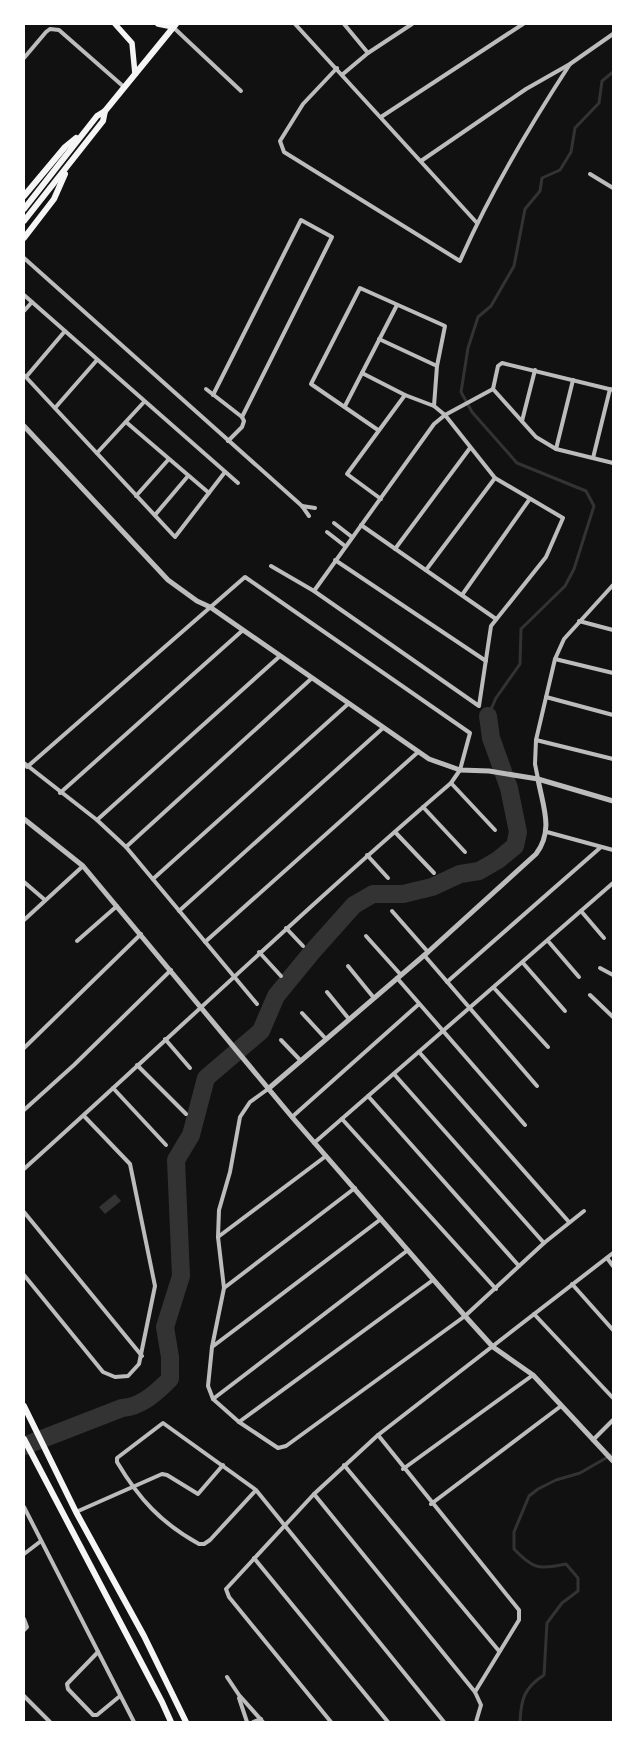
<svg xmlns="http://www.w3.org/2000/svg" width="637" height="1746" font-family="Ubuntu,sans-serif">
<style>
.water{fill:#333}
.lines{fill:none;stroke-linecap:round;stroke-linejoin:round}
.stream{stroke:#333;stroke-width:3}
.river{stroke:#333;stroke-width:18}
.minor{stroke:#bcbcbc;stroke-width:4}
.tertiary{stroke:#bcbcbc;stroke-width:5}
.secondary{stroke:#f5f5f5;stroke-width:5.5}
.primary{stroke:#f5f5f5;stroke-width:6}
</style>
<rect width="100%" height="100%" fill="#111"/>
<polygon class="water" points="115,1194 121,1201 105,1214 99,1207"/>
<g class="lines">
<g class="stream">
<polyline points="488,716 496,698 520,664 521,629 565,586 574,569 594,506 586,491 517,463 472,412 461,392 468,348 478,317 491,306 514,266 525,209 540,191 542,178 560,170 571,152 575,128 599,103 602,81 613,72"/>
<path d="M520,1722C521,1699 524,1688 544,1675L547,1623L562,1603L578,1591V1578L566,1564C539,1570 533,1569 514,1549V1532L529,1496L538,1489L556,1480L580,1473L613,1454"/>
</g>
<path class="river" d="M24,1446L122,1408C141,1407 156,1393 170,1379V1357L165,1327L181,1276L176,1160L191,1135L206,1078L261,1031L276,996L312,952L354,905L373,894H403L432,887L460,874L479,871L498,860L515,846L518,832L509,788L491,738L488,716"/>
<g class="minor">
<polyline points="295,24 477,223"/>
<polyline points="344,24 368,53"/>
<polyline points="173,27 241,91"/>
<polyline points="24,58 46,32 50,29 59,30 124,87"/>
<path d="M337,68L303,104L280,141L284,152L460,261C490,192 529,127 570,64"/>
<polyline points="343,74 368,53 412,24"/>
<polyline points="381,117 523,24"/>
<polyline points="421,161 526,89 570,64 613,34"/>
<polyline points="590,174 613,188"/>
<polyline points="24,258 302,506 309,516"/>
<polyline points="24,295 238,483"/>
<polyline points="24,311 32,302"/>
<polyline points="379,339 437,366"/>
<polyline points="24,375 175,537 225,472"/>
<polyline points="26,377 65,331"/>
<polyline points="206,389 242,417"/>
<polyline points="493,389 536,437 556,449 613,463"/>
<polyline points="493,389 498,366 502,363 613,390"/>
<polyline points="213,395 301,220 332,237 242,417 244,421 242,427 228,441"/>
<polyline points="345,406 397,305"/>
<polyline points="55,408 97,360"/>
<polyline points="522,421 535,370"/>
<polyline points="126,422 209,493"/>
<polyline points="378,430 311,384 360,288 445,326 437,366 434,406"/>
<polyline points="556,449 573,380"/>
<polyline points="97,453 144,402"/>
<polyline points="593,458 610,389"/>
<polyline points="136,496 168,460"/>
<polyline points="381,499 347,474 405,395"/>
<polyline points="302,506 315,508"/>
<polyline points="155,515 188,476"/>
<polyline points="334,523 352,537"/>
<polyline points="361,525 496,619"/>
<polyline points="327,532 345,546"/>
<polyline points="395,549 470,448"/>
<polyline points="335,560 486,661"/>
<polyline points="271,566 314,591 479,706 491,626 546,557 563,518 495,478 445,415 434,406 405,395 362,373"/>
<polyline points="426,570 495,478"/>
<polyline points="314,591 434,424 445,415 493,389"/>
<polyline points="462,595 529,500"/>
<polyline points="579,621 613,630"/>
<polyline points="555,659 613,673"/>
<polyline points="546,697 613,715"/>
<polyline points="536,740 613,759"/>
<polyline points="24,763 97,820 126,847 257,1004"/>
<polyline points="538,779 535,764 536,740 555,659 564,639 613,585"/>
<polyline points="451,783 495,830"/>
<polyline points="60,793 243,630"/>
<polyline points="423,807 465,852"/>
<polyline points="97,820 280,656"/>
<polyline points="395,832 434,873"/>
<polyline points="547,832 613,850"/>
<polyline points="126,847 312,678"/>
<polyline points="367,855 388,878"/>
<polyline points="153,879 348,704"/>
<polyline points="24,882 45,900"/>
<polyline points="179,911 383,728"/>
<polyline points="392,911 428,952"/>
<polyline points="581,911 604,938"/>
<polyline points="24,920 83,866"/>
<polyline points="286,928 303,946"/>
<polyline points="366,936 401,975"/>
<polyline points="77,941 117,906"/>
<polyline points="548,941 579,977"/>
<polyline points="205,942 417,753"/>
<polyline points="259,952 281,976"/>
<polyline points="424,955 537,1086"/>
<polyline points="523,963 565,1011"/>
<polyline points="348,966 374,998"/>
<polyline points="600,968 613,975"/>
<polyline points="397,978 525,1125"/>
<polyline points="447,982 601,847"/>
<polyline points="494,988 548,1047"/>
<polyline points="327,992 349,1019"/>
<polyline points="590,995 613,1017"/>
<polyline points="302,1013 326,1039"/>
<polyline points="165,1039 190,1068"/>
<polyline points="281,1040 301,1061"/>
<polyline points="24,1048 141,934"/>
<polyline points="419,1052 569,1222"/>
<polyline points="137,1065 186,1114"/>
<polyline points="394,1074 544,1243"/>
<polyline points="113,1088 166,1145"/>
<polyline points="268,1089 250,1102 240,1117 230,1172 219,1210 218,1237 224,1288 212,1347 208,1386 213,1399 239,1422 278,1448 286,1446 465,1316 544,1243 584,1211"/>
<polyline points="368,1096 519,1266"/>
<polyline points="24,1110 74,1065 171,970"/>
<polyline points="292,1117 419,1004"/>
<polyline points="342,1119 496,1289"/>
<polyline points="314,1143 613,883"/>
<path d="M24,1169C167,1041 305,908 451,783L460,770L470,733L245,577L27,767"/>
<polyline points="24,1212 142,1356"/>
<polyline points="218,1237 326,1156"/>
<polyline points="607,1258 613,1266"/>
<polyline points="24,1275 103,1372 115,1377 128,1376 139,1364 155,1286 130,1164 84,1116"/>
<polyline points="572,1284 613,1330"/>
<polyline points="224,1288 355,1188"/>
<polyline points="534,1314 613,1398"/>
<polyline points="212,1347 381,1219"/>
<polyline points="213,1399 408,1250"/>
<polyline points="239,1422 433,1280"/>
<polyline points="378,1435 519,1610 519,1620 475,1692 481,1705 476,1722"/>
<polyline points="593,1440 613,1420"/>
<polyline points="344,1465 499,1651"/>
<polyline points="403,1469 533,1375"/>
<path d="M256,1490L210,1540L204,1544H199C161,1523 139,1499 117,1462V1458L163,1423L256,1490L444,1722"/>
<polyline points="314,1494 475,1692"/>
<polyline points="431,1504 561,1406"/>
<polyline points="24,1507 134,1722"/>
<polyline points="76,1512 162,1474 167,1475 198,1494 223,1465"/>
<polyline points="24,1554 41,1541"/>
<polyline points="254,1558 388,1722"/>
<polyline points="24,1619 27,1627 24,1630"/>
<polyline points="98,1652 67,1684 68,1689 93,1715 97,1715 120,1696"/>
<polyline points="227,1677 239,1695 263,1722"/>
<polyline points="24,1696 50,1722"/>
<polyline points="239,1698 247,1722"/>
<polyline points="253,1722 261,1719"/>
<polyline points="331,1722 229,1597 226,1589 314,1494 378,1435 613,1253"/>
</g>
<g class="tertiary">
<polyline points="24,426 168,580 197,601 210,607 429,759 460,770 489,771 538,779 613,801"/>
<polyline points="24,819 83,866 292,1117 465,1316 493,1347 533,1375 613,1461"/>
<path d="M268,1089L428,952L536,854C554,830 543,807 538,779"/>
</g>
<g class="secondary">
<polyline points="115,24 132,43 135,74"/>
<polyline points="158,24 173,27"/>
</g>
<g class="primary">
<polyline points="24,196 65,147 76,138"/>
<polyline points="24,209 97,116 105,111 176,24"/>
<polyline points="24,221 103,121 105,111"/>
<polyline points="24,238 54,199 65,174"/>
<polyline points="24,1406 76,1512 144,1636 186,1722"/>
<polyline points="24,1439 162,1702 171,1722"/>
</g>
</g>
<rect width="637" height="1746" fill="none" stroke="#ffffff" stroke-width="50"/>
</svg>
